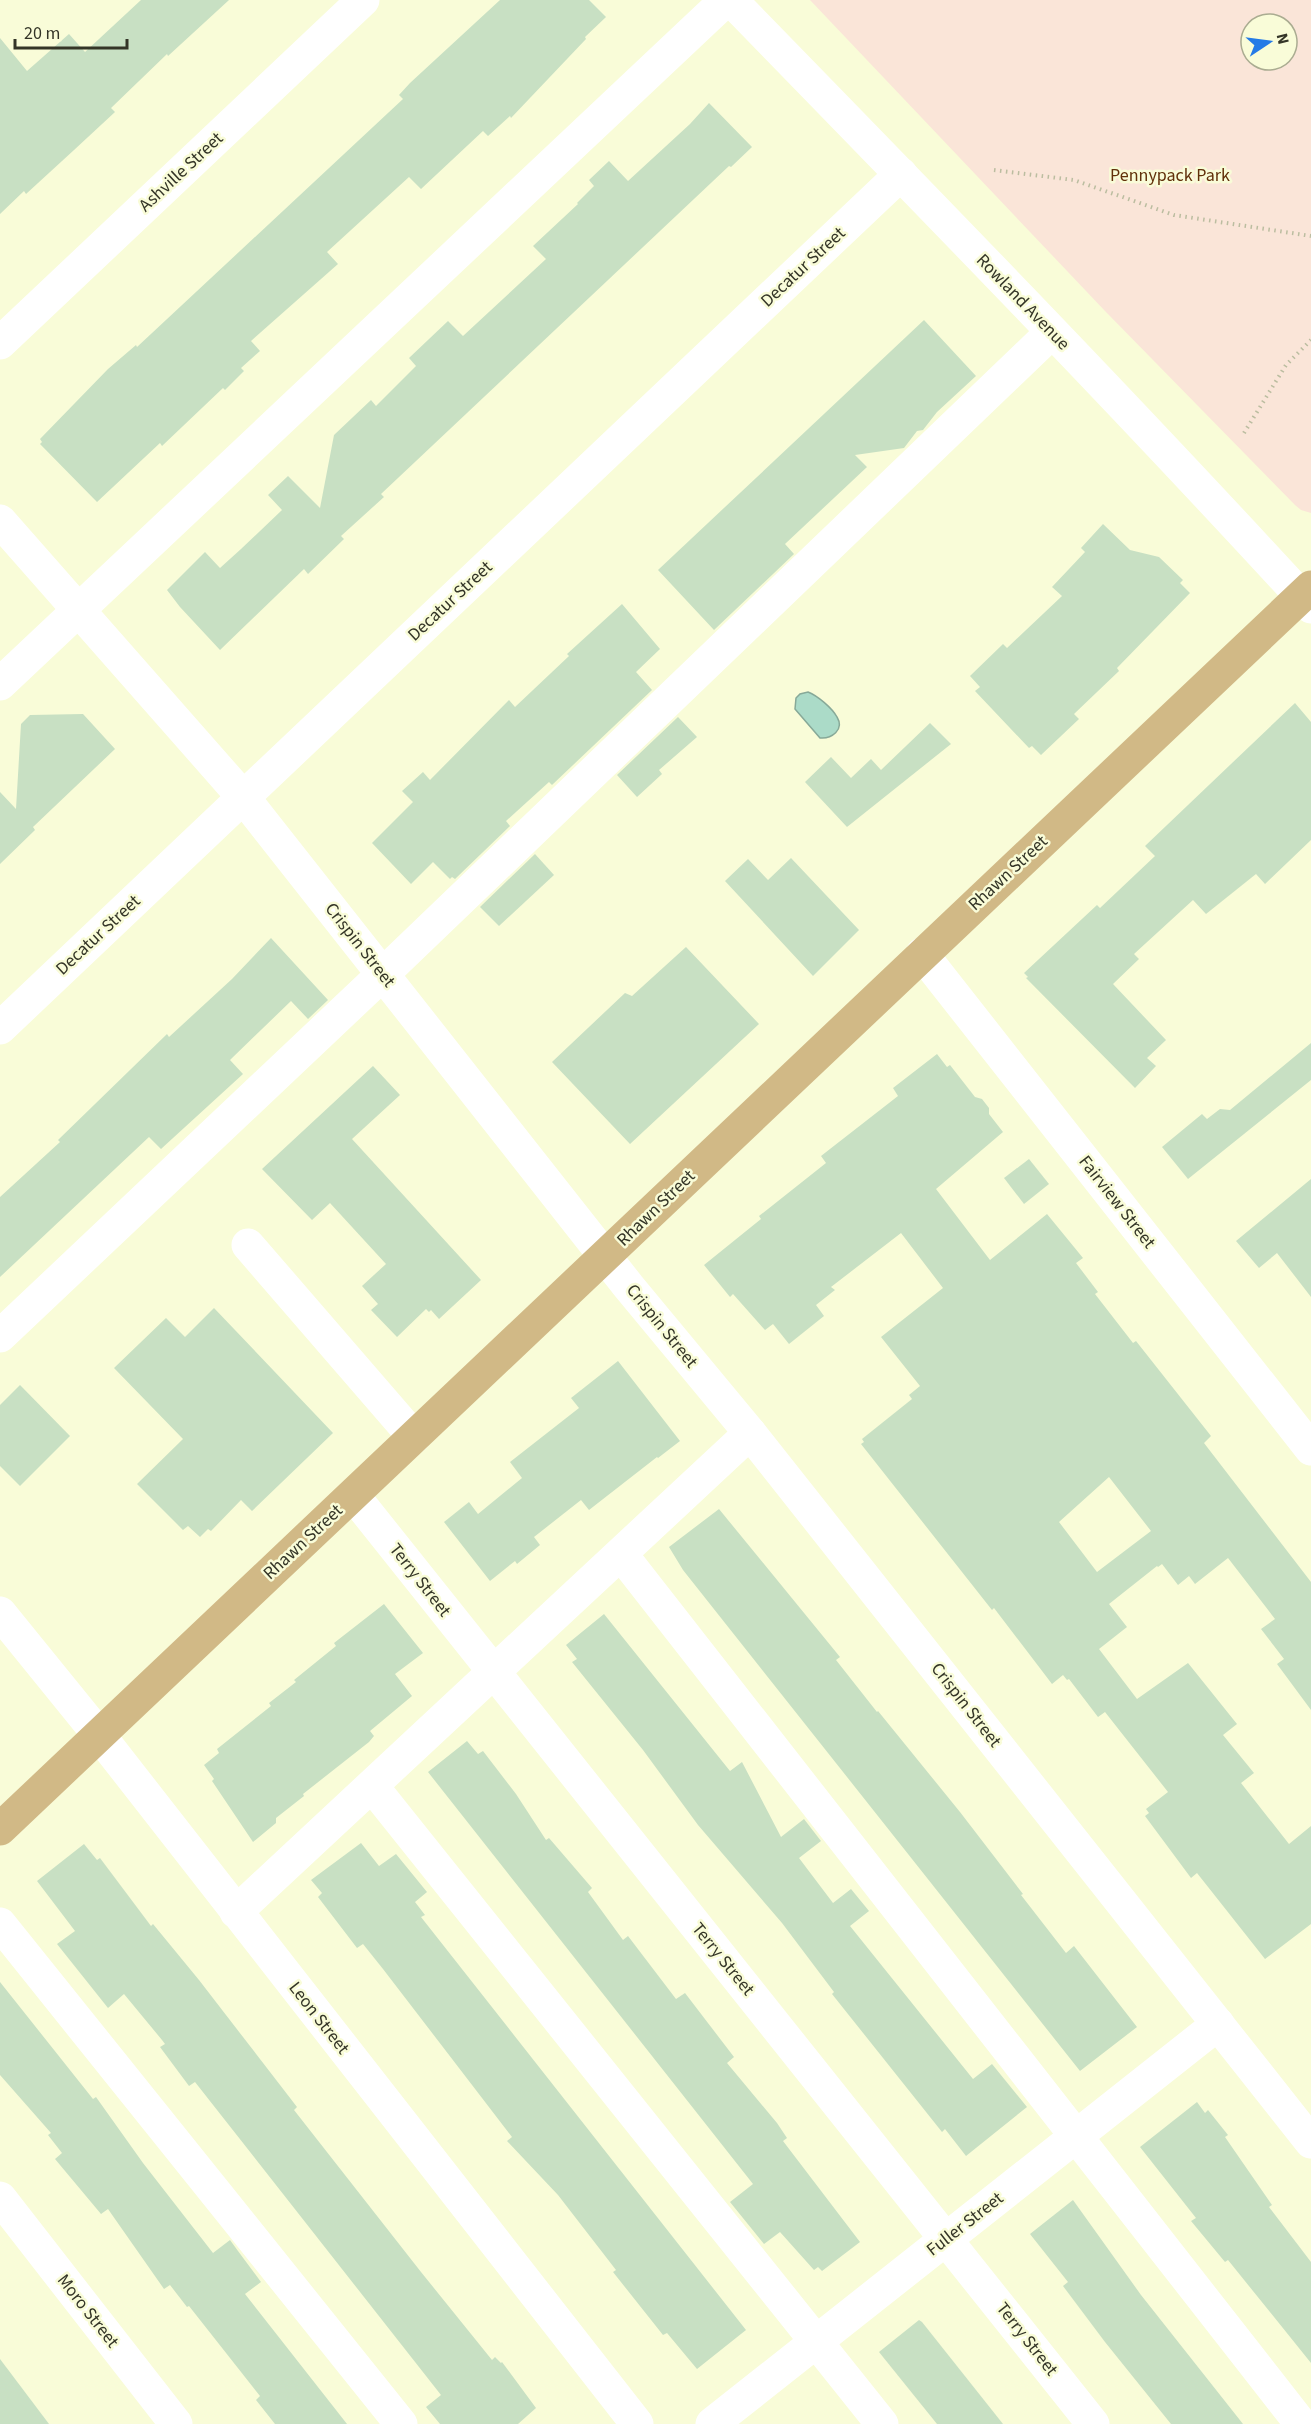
<svg xmlns="http://www.w3.org/2000/svg" width="1311" height="2424" font-family="'Source Sans 3',sans-serif">
<style>
.green{fill:#fae5d8;fill-rule:evenodd}
.water{fill:#abdbc8;stroke:#87a998;stroke-width:1.5}
.building{fill:#c8e0c3;fill-rule:evenodd}
.lines{fill:none;stroke-linecap:round;stroke-linejoin:round}
.path{stroke:#bbbda0;stroke-width:4;stroke-dasharray:1.5 4.5;stroke-linecap:butt}
.minor{stroke:#fff;stroke-width:33}
.major{stroke:#d1b986;stroke-width:33}
.labels{text-anchor:middle;dominant-baseline:central;stroke-width:5;stroke-linejoin:round;paint-order:stroke}
.street-label{font-size:18px;fill:#343527;stroke:#f9fcd8}
.park-label{font-size:18px;fill:#61300a;stroke:#f9fcd8}
</style>
<rect width="100%" height="100%" fill="#f9fcd8"/>
<path class="green" d="M810,0H1311V513L1301,510L1295,505L1105,311ZM1251,24H1287V60H1251Z"/>
<path class="water" d="M808,692C818,696 832,708 837,717C845,730 831,739 820,738L795,709L796,698L800,694Z"/>
<g class="building">
<polygon points="141,0 229,0 168,56 167,54 111,108 115,112 74,150 26,194 24,191 0,214 0,38 27,71 69,34 85,52"/>
<polygon points="500,0 589,0 606,17 585,37 586,39 511,118 510,116 488,136 483,131 421,189 409,177 327,252 338,264 251,341 260,351 241,368 244,371 225,390 223,388 162,446 160,443 97,502 40,444 42,442 40,439 108,369 136,345 137,347 403,99 399,95 410,83"/>
<polygon points="709,103 752,147 731,167 729,166 381,494 384,497 341,536 344,539 308,574 304,569 220,650 180,607 167,590 205,552 220,568 241,549 282,510 268,495 288,476 320,508 334,435 371,400 376,406 416,366 409,358 448,321 463,336 546,259 533,246 578,204 577,203 594,186 589,180 609,161 628,181 690,124"/>
<polygon points="924,320 976,376 937,412 923,430 917,431 904,448 855,455 867,467 785,544 794,554 714,630 658,570"/>
<polygon points="1103,524 1130,550 1159,557 1183,580 1180,583 1190,593 1117,668 1119,671 1074,714 1079,719 1041,755 1032,746 1029,748 975,691 980,687 970,676 1003,644 1007,648 1062,596 1052,587 1085,552 1081,548"/>
<polygon points="622,604 660,649 636,672 652,690 552,785 549,782 506,821 510,826 455,879 452,877 450,879 433,862 411,884 372,843 413,802 402,791 423,772 430,780 509,700 515,707 569,656 567,654"/>
<polygon points="1295,703 1311,722 1311,840 1265,884 1256,874 1206,914 1193,900 1134,954 1139,959 1113,984 1166,1040 1147,1058 1156,1066 1135,1088 1026,978 1028,977 1024,973 1097,905 1100,908 1155,856 1145,846"/>
<polygon points="83,714 115,749 33,827 35,830 0,864 0,792 16,809 21,724 30,715"/>
<polygon points="678,717 697,737 659,770 662,774 637,797 617,775"/>
<polygon points="930,723 951,744 847,827 805,782 831,757 851,778 871,759 881,770"/>
<polygon points="535,854 554,875 499,926 480,907"/>
<polygon points="791,858 859,930 813,976 725,881 748,859 768,880"/>
<polygon points="271,938 328,1000 308,1019 291,1001 230,1060 243,1074 161,1149 149,1137 0,1277 0,1197 60,1142 58,1140 167,1034 169,1037 232,979"/>
<polygon points="686,947 759,1024 630,1144 552,1062 625,993 632,996"/>
<polygon points="1311,1043 1311,1080 1188,1179 1162,1147 1202,1114 1207,1119 1220,1109 1230,1110"/>
<path d="M937,1054L947,1067L950,1065L975,1097L982,1099L989,1108V1114L1003,1132L936,1189L990,1260L1047,1214L1083,1258L1076,1263L1098,1292L1095,1294L1133,1343L1136,1341L1211,1436L1204,1443L1311,1582V1710L1277,1664L1284,1659L1261,1629L1275,1619L1228,1558L1195,1584L1189,1576L1178,1585L1162,1564L1158,1567L1157,1566L1109,1604L1127,1627L1099,1649L1137,1699L1188,1663L1237,1724L1223,1735L1254,1773L1241,1783L1289,1844L1311,1826V1924L1265,1959L1197,1873L1191,1878L1145,1816L1149,1813L1146,1809L1168,1792L1105,1712L1098,1717L1069,1679L1067,1680L1063,1675L1052,1684L994,1608L992,1610L861,1444L864,1442L862,1439L912,1399L909,1395L920,1386L881,1337L943,1288L901,1233L831,1287L835,1290L816,1305L824,1316L789,1344L773,1324L765,1330L733,1294L730,1297L704,1265L761,1219L759,1216L826,1163L821,1156L898,1096L893,1088ZM1109,1477L1151,1531L1097,1572L1059,1522Z"/>
<polygon points="373,1066 400,1095 352,1139 481,1280 439,1319 431,1310 429,1312 426,1309 397,1337 371,1310 378,1304 362,1286 386,1264 330,1203 312,1220 262,1169"/>
<polygon points="1029,1159 1049,1184 1024,1204 1004,1178"/>
<polygon points="1311,1179 1311,1297 1277,1253 1259,1268 1236,1241"/>
<polygon points="214,1308 333,1433 252,1511 241,1500 211,1531 208,1529 200,1537 188,1526 183,1530 137,1484 183,1439 114,1368 166,1318 185,1337"/>
<polygon points="618,1361 680,1441 658,1458 657,1457 589,1510 581,1500 534,1537 540,1545 517,1564 515,1561 490,1581 444,1522 469,1502 478,1514 522,1478 510,1462 579,1408 571,1398"/>
<polygon points="20,1385 70,1436 20,1486 0,1466 0,1405"/>
<polygon points="719,1509 840,1657 836,1660 877,1712 878,1711 960,1812 1023,1894 1021,1895 1066,1953 1074,1946 1137,2027 1080,2071 683,1570 669,1547"/>
<polygon points="384,1604 423,1653 395,1674 412,1696 370,1731 374,1736 369,1742 303,1794 304,1796 276,1818 276,1823 253,1842 212,1781 214,1779 204,1765 219,1753 217,1749 271,1706 269,1703 296,1682 294,1680 336,1646 334,1643"/>
<polygon points="604,1614 730,1771 742,1762 781,1837 804,1819 821,1841 799,1858 833,1903 851,1889 869,1911 850,1926 973,2079 992,2064 1027,2107 966,2156 945,2129 942,2132 832,1994 834,1992 782,1923 698,1825 643,1750 572,1662 577,1659 566,1645"/>
<polygon points="467,1741 478,1754 483,1751 516,1794 546,1840 549,1838 592,1888 588,1892 623,1940 628,1936 676,1999 685,1993 734,2057 727,2063 777,2123 787,2138 783,2141 860,2242 822,2271 818,2267 814,2270 780,2232 764,2244 730,2202 753,2184 428,1772"/>
<polygon points="361,1843 379,1866 396,1854 427,1892 415,1902 425,1915 421,1917 746,2330 697,2369 667,2333 663,2335 613,2272 616,2270 558,2195 507,2141 512,2137 383,1969 363,1944 357,1948 318,1897 322,1893 311,1880"/>
<polygon points="84,1844 97,1860 100,1858 151,1926 153,1924 199,1980 297,2107 294,2110 421,2272 492,2360 495,2357 501,2363 502,2362 536,2408 518,2424 440,2424 426,2407 441,2395 195,2082 189,2086 160,2047 165,2044 162,2040 124,1994 108,2008 57,1944 75,1931 37,1881"/>
<polygon points="0,1982 93,2099 96,2097 143,2163 213,2253 230,2240 238,2251 261,2282 245,2294 347,2424 275,2424 256,2400 260,2396 189,2306 187,2307 170,2285 164,2289 108,2209 101,2214 55,2159 62,2153 48,2135 51,2133 0,2075"/>
<polygon points="1197,2102 1205,2113 1208,2110 1228,2135 1225,2137 1272,2205 1269,2207 1311,2262 1311,2363 1228,2260 1225,2262 1191,2221 1196,2218 1140,2147"/>
<polygon points="1073,2200 1141,2295 1243,2424 1171,2424 1105,2342 1063,2286 1068,2282 1030,2234"/>
<polygon points="919,2320 922,2322 1003,2424 937,2424 879,2352"/>
<polygon points="0,2359 49,2424 0,2424"/>
</g>
<g class="lines">
<g class="path">
<polyline points="994,170 1074,180 1174,215 1311,236"/>
<polyline points="1244,433 1286,365 1311,340"/>
</g>
<g class="minor">
<path d="M731,0C926,200 1122,401 1311,607"/>
<polyline points="0,343 363,0"/>
<polyline points="0,521 243,797 629,1287 750,1433 1311,2142"/>
<polyline points="0,684 726,0"/>
<polyline points="922,954 1311,1449"/>
<polyline points="0,1028 901,174"/>
<polyline points="248,1245 414,1437"/>
<polyline points="0,1336 383,974 1052,332"/>
<polyline points="353,1495 1093,2424"/>
<polyline points="621,1554 1301,2424"/>
<polyline points="0,1613 99,1735 637,2424"/>
<polyline points="372,1786 882,2424"/>
<polyline points="236,1912 750,1433"/>
<polyline points="0,1924 401,2424"/>
<polyline points="0,2198 176,2424"/>
<polyline points="712,2424 1218,2024"/>
</g>
<polyline class="major" points="0,1829 1311,587"/>
</g>
<g class="labels">
<g class="street-label">
<text transform="translate(181 172) rotate(-43)">Ashville Street</text>
<text transform="translate(803 267) rotate(-43)">Decatur Street</text>
<text transform="translate(1023 302) rotate(46)">Rowland Avenue</text>
<text transform="translate(450 601) rotate(-43)">Decatur Street</text>
<text transform="translate(1008 873) rotate(-43)">Rhawn Street</text>
<text transform="translate(98 935) rotate(-43)">Decatur Street</text>
<text transform="translate(360 945) rotate(52)">Crispin Street</text>
<text transform="translate(1117 1202) rotate(52)">Fairview Street</text>
<text transform="translate(656 1208) rotate(-44)">Rhawn Street</text>
<text transform="translate(662 1326) rotate(51)">Crispin Street</text>
<text transform="translate(303 1542) rotate(-43)">Rhawn Street</text>
<text transform="translate(420 1580) rotate(52)">Terry Street</text>
<text transform="translate(966 1705) rotate(52)">Crispin Street</text>
<text transform="translate(723 1959) rotate(51)">Terry Street</text>
<text transform="translate(319 2018) rotate(52)">Leon Street</text>
<text transform="translate(965 2224) rotate(-38)">Fuller Street</text>
<text transform="translate(88 2311) rotate(52)">Moro Street</text>
<text transform="translate(1027 2339) rotate(52)">Terry Street</text>
</g>
<g class="park-label">
<text x="1170" y="175">Pennypack Park</text>
</g>
</g>
<g transform="translate(1269 42) rotate(77)"><circle r="28" fill="#f9fcd8" stroke="#aaac91" stroke-width="1.5"/>
<path d="M0-4.5L10 22L0 15L-10 22Z" fill="#257be6"/>
<text y="-9" font-size="16" font-weight="bold" text-anchor="middle" fill="#343527">N</text>
</g>
<path d="M15 39v9h112v-9" fill="none" stroke="#343527" stroke-width="3"/>
<text x="24" y="39" font-size="18" fill="#343527" stroke="#f9fcd8" stroke-width="4.5" paint-order="stroke">20 m</text>
</svg>
